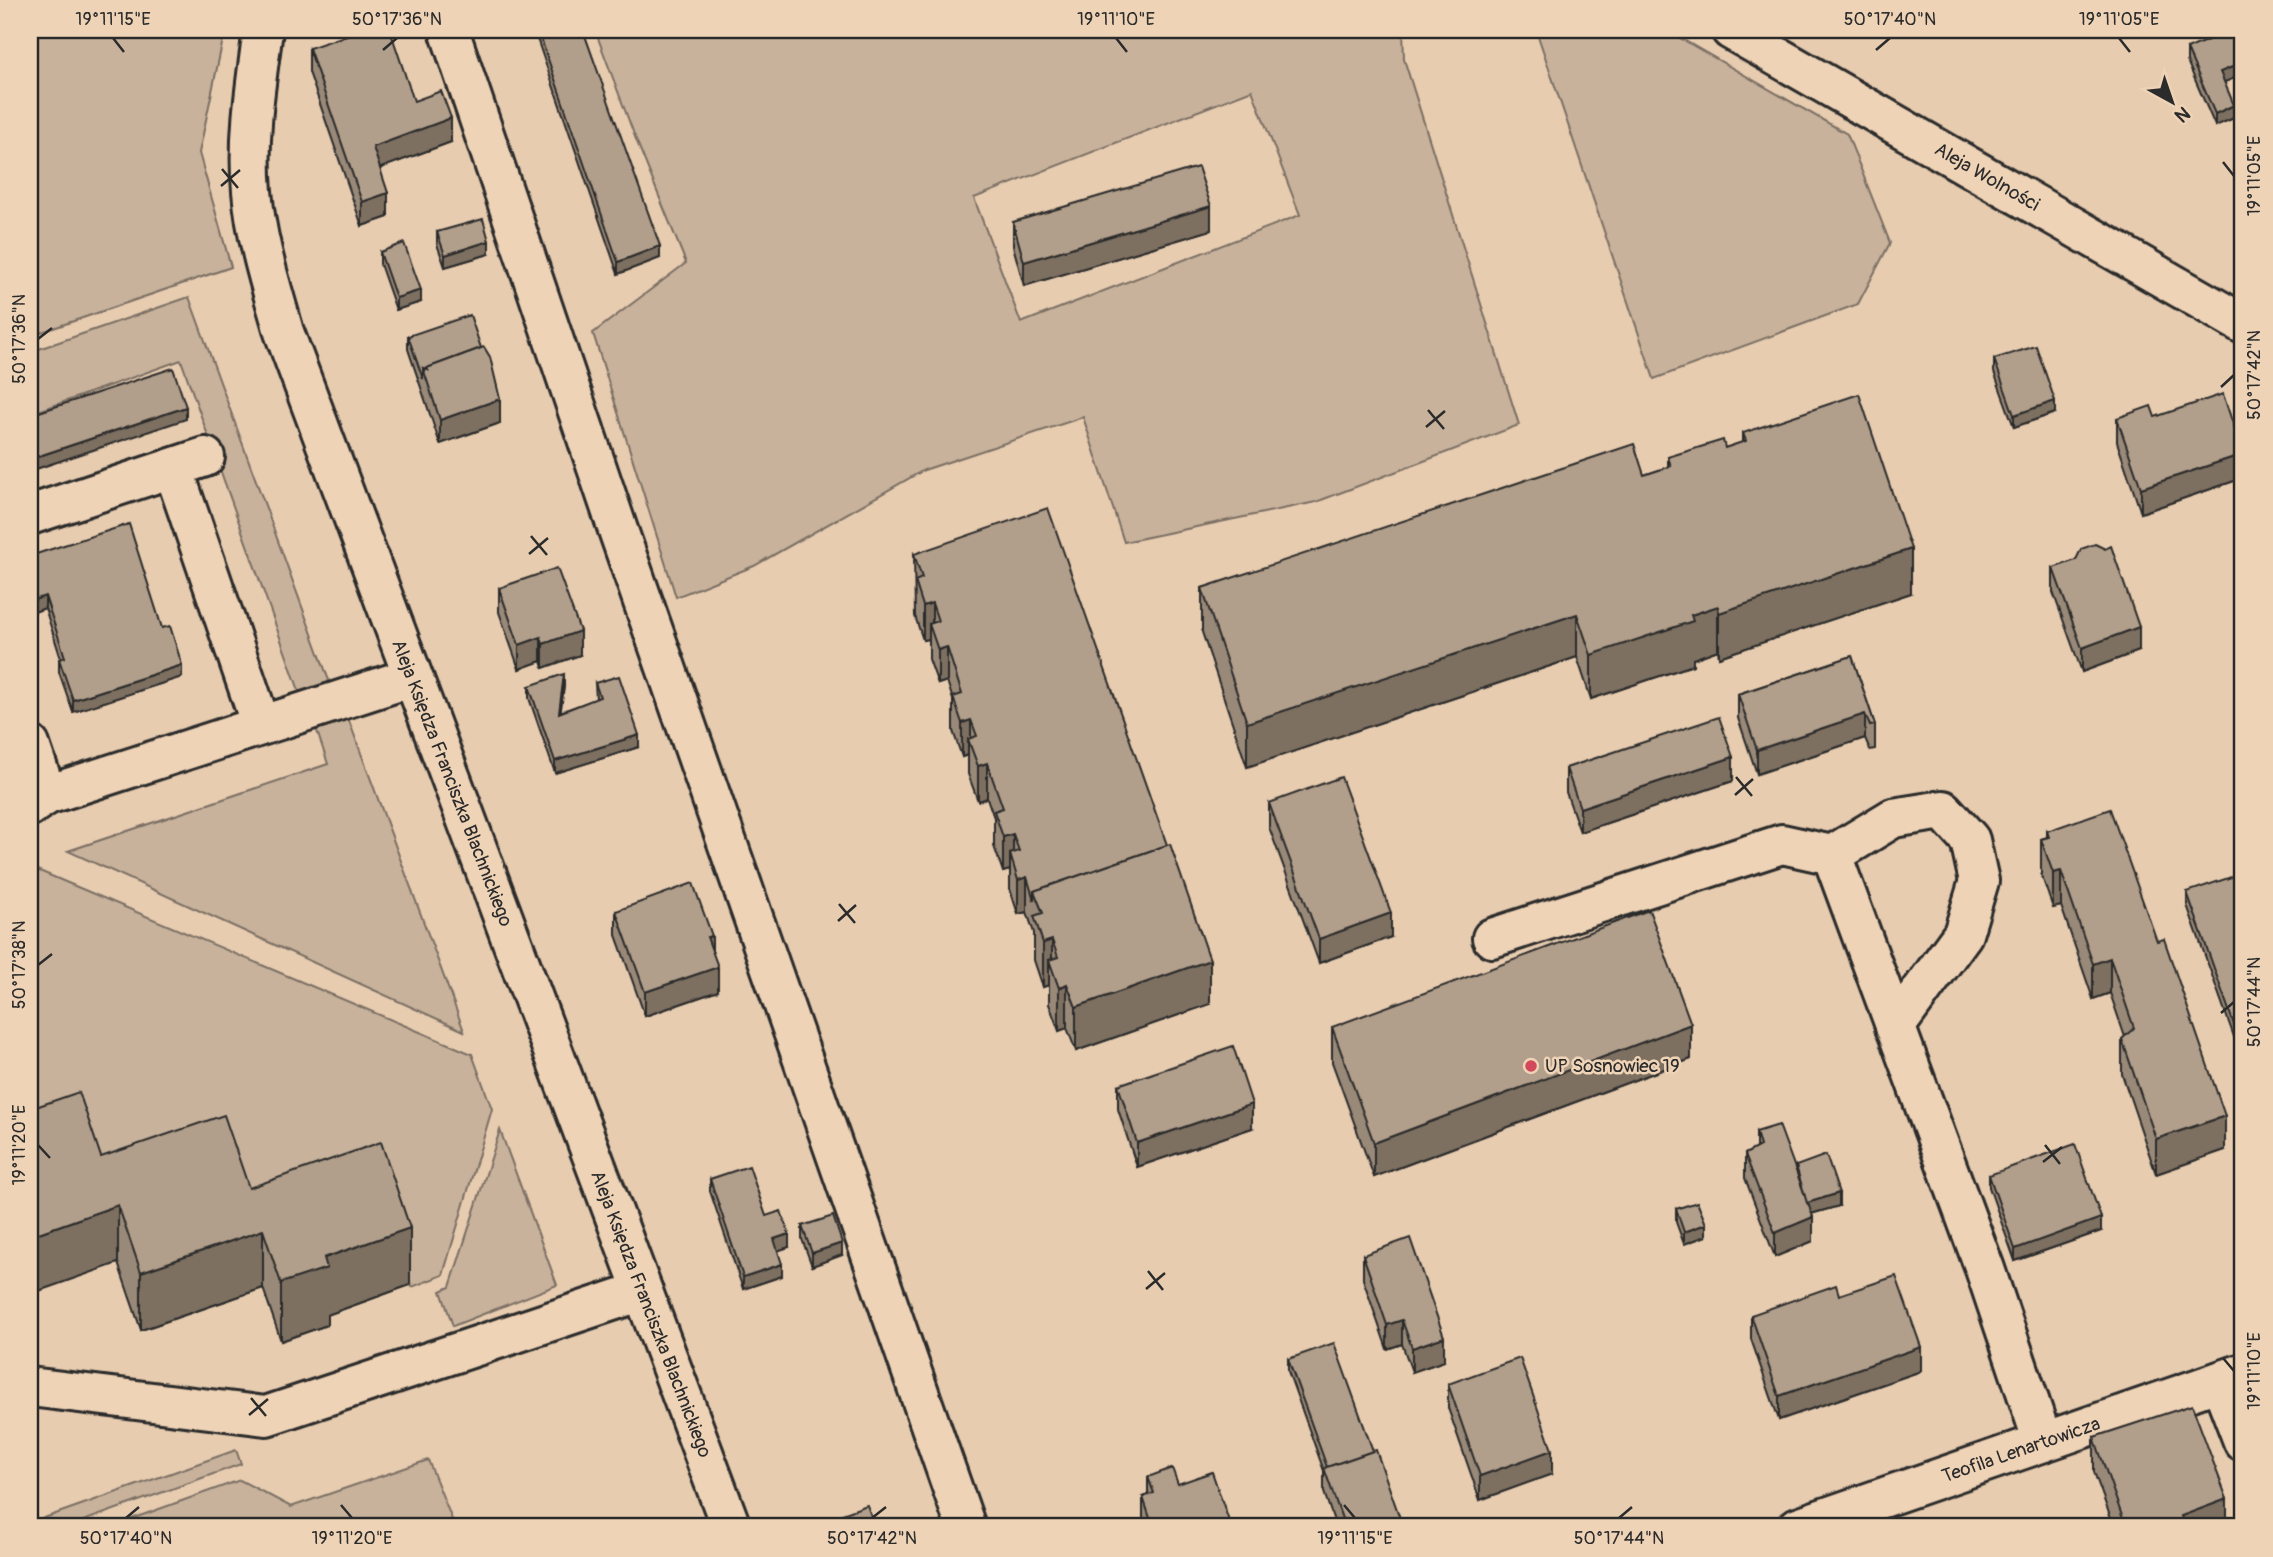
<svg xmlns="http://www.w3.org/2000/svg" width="2273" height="1557" font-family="Pangolin,sans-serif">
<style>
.green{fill:#c8b29b;stroke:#7a6e63;stroke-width:2;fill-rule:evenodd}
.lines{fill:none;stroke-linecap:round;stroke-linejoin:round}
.minor-casing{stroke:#2b2b2b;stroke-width:44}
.minor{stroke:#efd3b6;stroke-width:38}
.wall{fill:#998978;stroke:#2b2b2b;stroke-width:2}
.shaded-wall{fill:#7d6f61;stroke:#2b2b2b;stroke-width:2}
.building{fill:#b29f8b;stroke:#2b2b2b;stroke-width:2}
.ticks{fill:none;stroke:#2b2b2b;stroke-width:2.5}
.poi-dot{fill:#d1495b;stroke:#efd3b6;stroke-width:2.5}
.labels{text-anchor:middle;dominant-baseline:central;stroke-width:5;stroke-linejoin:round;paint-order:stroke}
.street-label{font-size:19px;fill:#2b2b2b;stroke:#efd3b6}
.poi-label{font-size:19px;fill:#2b2b2b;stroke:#efd3b6;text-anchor:start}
.neatline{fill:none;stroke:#2b2b2b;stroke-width:2.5}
.ticks-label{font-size:18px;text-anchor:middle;fill:#2b2b2b}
</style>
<rect width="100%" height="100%" fill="#e7ccb0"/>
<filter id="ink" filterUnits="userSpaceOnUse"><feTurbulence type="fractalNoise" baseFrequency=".0143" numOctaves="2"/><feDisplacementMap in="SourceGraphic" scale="14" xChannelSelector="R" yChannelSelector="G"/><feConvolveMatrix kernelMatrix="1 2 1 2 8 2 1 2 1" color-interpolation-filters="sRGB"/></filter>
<g filter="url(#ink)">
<g class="green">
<polygon points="30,30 225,30 199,153 231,267 30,336"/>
<path d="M595,30H1403L1404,59L1519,425L1316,502L1124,542L1083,417L924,470L754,566L676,597L593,333L686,263L635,137ZM1252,90L1300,215L1021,323L974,198Z"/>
<polygon points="1536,30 1666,30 1847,134 1890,243 1858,304 1654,379"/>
<polygon points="189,297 332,689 302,699 181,360 30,414 30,352"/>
<polygon points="348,718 464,1031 68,851 328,764 316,728"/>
<polygon points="30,867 472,1054 492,1109 443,1275 412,1287 381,1200 249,1246 30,1167"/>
<polygon points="500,1130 557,1285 453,1326 441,1291 450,1287"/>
<polygon points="236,1450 241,1464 67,1527 30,1527 30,1523"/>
<polygon points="428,1460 455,1527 109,1527 240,1480 291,1507"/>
</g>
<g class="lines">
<g class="minor-casing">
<g id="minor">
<path d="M263,30C256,82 247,138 252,191C256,239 271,286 284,332L731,1527"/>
<polyline points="449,30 618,530 966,1527"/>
<polyline points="1731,30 2243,324"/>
<polyline points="173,468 261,725"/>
<polyline points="30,515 205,457"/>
<polyline points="30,745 47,795"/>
<polyline points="30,806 47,795 412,677"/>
<polyline points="1832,855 1893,818 1943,810 1970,840 1979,881 1963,934 1895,1027"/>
<polyline points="1492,938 1782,844 1832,855 1985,1269 2043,1442"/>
<polyline points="2220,1381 2243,1441"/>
<polyline points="30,1387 266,1416 642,1291"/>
<polyline points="1798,1527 2243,1373"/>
</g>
</g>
<use href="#minor" class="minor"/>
</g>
<g class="wall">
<polygon points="534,30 583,30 660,258 618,274"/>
<polygon points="309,48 414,101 451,142 380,168 388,217 362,226 309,72"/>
<polygon points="2187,49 2242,75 2224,82 2234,118 2215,126 2187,61"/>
<polygon points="2243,165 2243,212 2237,191 2237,167"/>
<polygon points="1013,222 1211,230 1024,286 1013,246"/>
<polygon points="437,232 489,254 445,267 437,244"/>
<polygon points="380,252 421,302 396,310 380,264"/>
<polygon points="408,336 500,423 440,444 408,349"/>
<polygon points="1994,359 2055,413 2014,427 1994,372"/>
<polygon points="2155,417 2243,478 2141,513 2117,442 2117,418"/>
<polygon points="1743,433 1911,593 1719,657 1718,650 1693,659 1693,665 1591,699 1577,657 1247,767 1202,632 1202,588 1644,475 1668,467 1668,457 1725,448 1743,442"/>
<polygon points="914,554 1210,1004 1076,1051 1067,1028 1059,1031 1049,1004 1049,985 1043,987 1034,960 1034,933 1027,912 1018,914 1010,889 1010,870 1003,872 994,846 994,818 987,798 978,801 968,774 968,755 962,757 953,731 953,700 947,681 938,684 929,659 929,639 923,640 915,616"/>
<polygon points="30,556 162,628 182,677 73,712 59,672 59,659 61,659 45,608 34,612 30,599"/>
<polygon points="2053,568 2139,651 2082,672 2053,592"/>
<polygon points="499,588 580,655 543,668 541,661 519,669 499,612"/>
<polygon points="1852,656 1875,725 1875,749 1870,750 1865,738 1757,774 1738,718 1738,694"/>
<polygon points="595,683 639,747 555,773 529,698 529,686 564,686 560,712 596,699"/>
<polygon points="1566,768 1733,781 1580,832 1566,792"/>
<polygon points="1269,803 1391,937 1319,963 1269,827"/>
<polygon points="2047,831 2225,1150 2156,1174 2122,1074 2122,1039 2125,1037 2110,993 2093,999 2061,906 2053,908 2041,874 2041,839 2047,837"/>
<polygon points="2187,892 2243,894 2243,1062 2187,905"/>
<polygon points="616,911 712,950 718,991 645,1016 616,935"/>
<polygon points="1332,1027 1691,1059 1374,1177 1332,1062"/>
<polygon points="1118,1085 1252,1128 1137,1167 1118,1109"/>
<polygon points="1756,1132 1796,1172 1796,1166 1839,1206 1811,1214 1813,1241 1775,1257 1745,1178 1745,1154 1756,1149"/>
<polygon points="101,1157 249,1188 410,1285 327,1315 327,1325 281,1341 263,1288 141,1330 118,1263"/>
<polygon points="1989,1175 2101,1231 2015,1261 1989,1187"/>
<polygon points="710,1179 766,1216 789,1247 778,1250 782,1276 743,1289 710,1191"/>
<polygon points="1676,1209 1706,1236 1684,1244 1676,1222"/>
<polygon points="802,1226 842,1255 812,1266 802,1239"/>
<polygon points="1363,1255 1444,1361 1412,1372 1402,1344 1387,1349 1363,1279"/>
<polygon points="1839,1295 1921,1371 1779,1420 1751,1339 1751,1315"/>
<polygon points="1288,1359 1373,1451 1403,1527 1336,1527 1324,1492 1324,1471 1288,1371"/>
<polygon points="1448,1384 1552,1474 1480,1500 1448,1408"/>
<polygon points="2094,1437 2227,1527 2114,1527 2094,1472"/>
<polygon points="1148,1477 1178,1484 1231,1527 1145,1527 1143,1521 1143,1497 1148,1495"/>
</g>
<g class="shaded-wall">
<polygon points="2242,63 2242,75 2220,84 2220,72"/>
<polygon points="2234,105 2234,118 2215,126 2215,114"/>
<polygon points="451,118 451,142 373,171 373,147"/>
<polygon points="388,193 388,217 362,226 362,202"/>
<polygon points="1211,206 1211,230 1024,286 1024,262"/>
<polygon points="489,241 489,254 445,267 445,255"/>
<polygon points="660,246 660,258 618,274 618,262"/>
<polygon points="421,290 421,302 396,310 396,298"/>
<polygon points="500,399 500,423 440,444 440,420"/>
<polygon points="2055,401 2055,413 2014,427 2014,415"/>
<polygon points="186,407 186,419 30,471 30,459"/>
<polygon points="2243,454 2243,478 2141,513 2141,488"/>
<polygon points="1911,549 1911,593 1719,657 1719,613"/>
<polygon points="45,596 45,608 34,612 34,600"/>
<polygon points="932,603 932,631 929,624 929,639 923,640 923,606"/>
<polygon points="1718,606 1718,650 1693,659 1693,665 1591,699 1591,655 1691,615"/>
<polygon points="1577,614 1577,657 1247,767 1247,723"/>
<polygon points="2139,627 2139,651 2082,672 2082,648"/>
<polygon points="580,631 580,655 543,668 543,644"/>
<polygon points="541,637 541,661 519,669 519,645"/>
<polygon points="947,647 947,681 938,684 938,650"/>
<polygon points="182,665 182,677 73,712 73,700"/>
<polygon points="564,674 564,686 559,725 559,713"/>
<polygon points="1865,714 1865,738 1757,774 1757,750"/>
<polygon points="971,720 971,747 968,739 968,755 962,757 962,723"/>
<polygon points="639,735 639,747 555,773 555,761"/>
<polygon points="1733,757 1733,781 1580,832 1580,808"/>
<polygon points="987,763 987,798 978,801 978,766"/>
<polygon points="1013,834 1013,863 1010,854 1010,870 1003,872 1003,837"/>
<polygon points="2061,871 2061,906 2053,908 2053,873"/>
<polygon points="1027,877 1027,912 1018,914 1018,880"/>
<polygon points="1391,913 1391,937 1319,963 1319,939"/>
<polygon points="712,936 712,960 707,937"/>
<polygon points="1052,940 1052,969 1049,960 1049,985 1043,987 1043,943"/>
<polygon points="2110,958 2110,993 2093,999 2093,964"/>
<polygon points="1210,960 1210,1004 1076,1051 1076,1007"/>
<polygon points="718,967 718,991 645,1016 645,992"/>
<polygon points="1067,984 1067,1028 1059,1031 1059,988"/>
<polygon points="1691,1024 1691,1059 1374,1177 1374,1143"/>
<polygon points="1252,1104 1252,1128 1137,1167 1137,1143"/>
<polygon points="2225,1116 2225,1150 2156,1174 2156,1139"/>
<polygon points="1839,1193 1839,1206 1807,1215 1807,1203"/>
<polygon points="118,1205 118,1263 30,1294 30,1236"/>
<polygon points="1813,1217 1813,1241 1775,1257 1775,1233"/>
<polygon points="2101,1218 2101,1231 2015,1261 2015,1249"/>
<polygon points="1706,1224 1706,1236 1684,1244 1684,1232"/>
<polygon points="410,1228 410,1285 327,1315 327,1325 281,1341 281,1283 324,1258"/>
<polygon points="263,1230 263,1288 141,1330 141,1272"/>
<polygon points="789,1234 789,1247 774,1252 774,1239"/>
<polygon points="842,1243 842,1255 812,1266 812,1253"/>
<polygon points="782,1264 782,1276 743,1289 743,1277"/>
<polygon points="1402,1320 1402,1344 1387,1349 1387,1325"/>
<polygon points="1444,1337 1444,1361 1412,1372 1412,1348"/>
<polygon points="1921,1347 1921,1371 1779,1420 1779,1396"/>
<polygon points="1552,1450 1552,1474 1480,1500 1480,1476"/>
<polygon points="2227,1499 2227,1527 2181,1527 2181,1516"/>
</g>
<g class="building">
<polygon points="362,30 390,30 414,101 441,91 451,118 373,147 388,193 362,202 309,48"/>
<polygon points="538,30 583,30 660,246 618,262"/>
<polygon points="2229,31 2242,63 2220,72 2234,105 2215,114 2187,49"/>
<polygon points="2243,165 2243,188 2237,167"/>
<polygon points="1198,167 1211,206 1024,262 1013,222"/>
<polygon points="483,219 489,241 445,255 437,232"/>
<polygon points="404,243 421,290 396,298 380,252"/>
<polygon points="470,315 481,348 427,368 427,369 423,368 423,379 408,336"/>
<polygon points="2036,346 2055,401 2014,415 1994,359"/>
<polygon points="484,347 490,357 500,399 440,420 423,368 428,370 427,368"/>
<polygon points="173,368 186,407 30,459 30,415"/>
<polygon points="1859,394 1911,549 1719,613 1718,606 1691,615 1693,621 1591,655 1577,614 1247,723 1202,588 1634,444 1644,475 1671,466 1668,457 1723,440 1725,448 1746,441 1743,433"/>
<polygon points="2223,394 2243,454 2141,488 2117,418 2151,406 2155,417"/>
<polygon points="1048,508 1167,845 1034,891 1034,900 1027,877 1018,880 1010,854 1019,851 1013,834 1003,837 994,811 1003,808 987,763 978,766 968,739 977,736 971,720 962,723 953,697 962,694 947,647 938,650 929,624 938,621 932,603 923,606 915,581 922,578 914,554"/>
<polygon points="129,524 162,628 170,626 182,665 73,700 59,659 65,657 45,596 34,600 30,587 30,556"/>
<polygon points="2095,544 2105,549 2111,546 2139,627 2082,648 2053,568 2076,560 2081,549"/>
<polygon points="557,568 580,631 543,644 541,637 519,645 499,588"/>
<polygon points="1852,656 1875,725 1870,726 1865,714 1757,750 1738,694"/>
<polygon points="564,674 559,713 600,697 595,683 619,676 639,735 555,761 529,686"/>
<polygon points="1719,717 1733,757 1580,808 1566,768"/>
<polygon points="1341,777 1391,913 1319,939 1269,803"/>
<polygon points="2110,809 2157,941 2164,939 2225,1116 2156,1139 2122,1039 2134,1028 2110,958 2093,964 2061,871 2053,873 2041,839 2049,837 2047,831"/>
<polygon points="1170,844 1210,960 1076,1007 1067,984 1059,988 1049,960 1058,957 1052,940 1043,943 1034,916 1043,913 1034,891"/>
<polygon points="2237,875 2243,894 2243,1050 2187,892"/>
<polygon points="693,883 712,936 707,937 718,967 645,992 616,911"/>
<polygon points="1649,910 1691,1024 1374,1143 1332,1027"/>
<polygon points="1233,1046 1252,1104 1137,1143 1118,1085"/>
<polygon points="79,1092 101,1157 224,1115 249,1188 381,1142 410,1228 324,1258 327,1268 281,1283 263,1230 141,1272 118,1205 30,1236 30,1109"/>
<polygon points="1779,1125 1813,1217 1775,1233 1745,1154 1760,1146 1756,1132"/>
<polygon points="2075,1144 2101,1218 2015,1249 1989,1175"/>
<polygon points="1826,1155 1839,1193 1807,1203 1796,1166"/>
<polygon points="749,1166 766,1216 781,1211 789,1234 774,1239 782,1264 743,1277 710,1179"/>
<polygon points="1697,1202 1706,1224 1684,1232 1676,1209"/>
<polygon points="833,1216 842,1243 812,1253 802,1226"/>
<polygon points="1410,1238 1444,1337 1412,1348 1402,1320 1387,1325 1363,1255"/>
<polygon points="1896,1276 1921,1347 1779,1396 1751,1315 1836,1285 1839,1295"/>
<polygon points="1334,1343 1373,1451 1327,1467 1288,1359"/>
<polygon points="1520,1358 1552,1450 1480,1476 1448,1384"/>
<polygon points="2192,1405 2227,1499 2181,1516 2185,1527 2126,1527 2094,1437"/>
<polygon points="1376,1450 1403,1527 1345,1527 1324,1468"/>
<polygon points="1172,1468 1178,1484 1212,1472 1231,1527 1153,1527 1143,1497 1154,1493 1148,1477"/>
<polygon points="867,1505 875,1527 834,1527 831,1518"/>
</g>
</g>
<path class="ticks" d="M113,38L124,52M1116,38L1127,52M2119,38L2130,52M383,50L397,38M1876,50L1890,38M2223,162L2234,176M222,169L238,188M221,186L240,170M38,339L52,328M2221,387L2234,375M1428,410L1444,429M1426,427L1445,411M531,536L547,555M529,554L548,538M1736,777L1752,796M1735,795L1753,779M839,904L855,923M838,921L856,905M38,965L52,954M2221,1013L2234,1002M38,1145L50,1158M2045,1145L2060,1164M2043,1162L2062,1147M1148,1271L1163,1290M1146,1289L1165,1273M2223,1358L2234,1371M251,1398L266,1416M249,1415L268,1399M341,1505L352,1518M1344,1505L1355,1518M126,1518L139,1507M872,1518L886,1507M1619,1518L1632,1507"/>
<circle class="poi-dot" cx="1531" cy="1066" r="7"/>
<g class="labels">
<g class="street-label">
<text transform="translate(1987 177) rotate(30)">Aleja Wolności</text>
<text transform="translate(452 783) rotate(69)">Aleja Księdza Franciszka Blachnickiego</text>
<text transform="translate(651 1314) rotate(69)">Aleja Księdza Franciszka Blachnickiego</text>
<text transform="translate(2021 1450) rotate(-19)">Teofila Lenartowicza</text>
</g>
<g class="poi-label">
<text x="1545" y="1066">UP Sosnowiec 19</text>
</g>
</g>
<rect width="2273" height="1557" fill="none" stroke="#efd3b6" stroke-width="77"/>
<g transform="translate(2172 102) rotate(140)" stroke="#efd3b6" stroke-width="5" paint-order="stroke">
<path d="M0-5L12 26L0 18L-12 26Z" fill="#2b2b2b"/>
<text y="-10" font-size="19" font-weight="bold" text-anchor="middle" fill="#2b2b2b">N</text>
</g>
<rect x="38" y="38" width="2196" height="1480" class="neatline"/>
<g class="ticks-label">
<text x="113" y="25">19°11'15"E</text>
<text x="397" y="25">50°17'36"N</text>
<text x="1116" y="25">19°11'10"E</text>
<text x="1890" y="25">50°17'40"N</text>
<text x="2119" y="25">19°11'05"E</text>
<text transform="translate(2254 176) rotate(-90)" y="6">19°11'05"E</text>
<text transform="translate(19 339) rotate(-90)" y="6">50°17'36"N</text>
<text transform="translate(2254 375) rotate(-90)" y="6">50°17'42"N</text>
<text transform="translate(19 965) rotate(-90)" y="6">50°17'38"N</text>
<text transform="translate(2254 1002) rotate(-90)" y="6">50°17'44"N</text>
<text transform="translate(19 1145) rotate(-90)" y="6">19°11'20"E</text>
<text transform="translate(2254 1371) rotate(-90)" y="6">19°11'10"E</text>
<text x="126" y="1544">50°17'40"N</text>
<text x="352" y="1544">19°11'20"E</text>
<text x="872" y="1544">50°17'42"N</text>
<text x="1355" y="1544">19°11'15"E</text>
<text x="1619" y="1544">50°17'44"N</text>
</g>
</svg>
